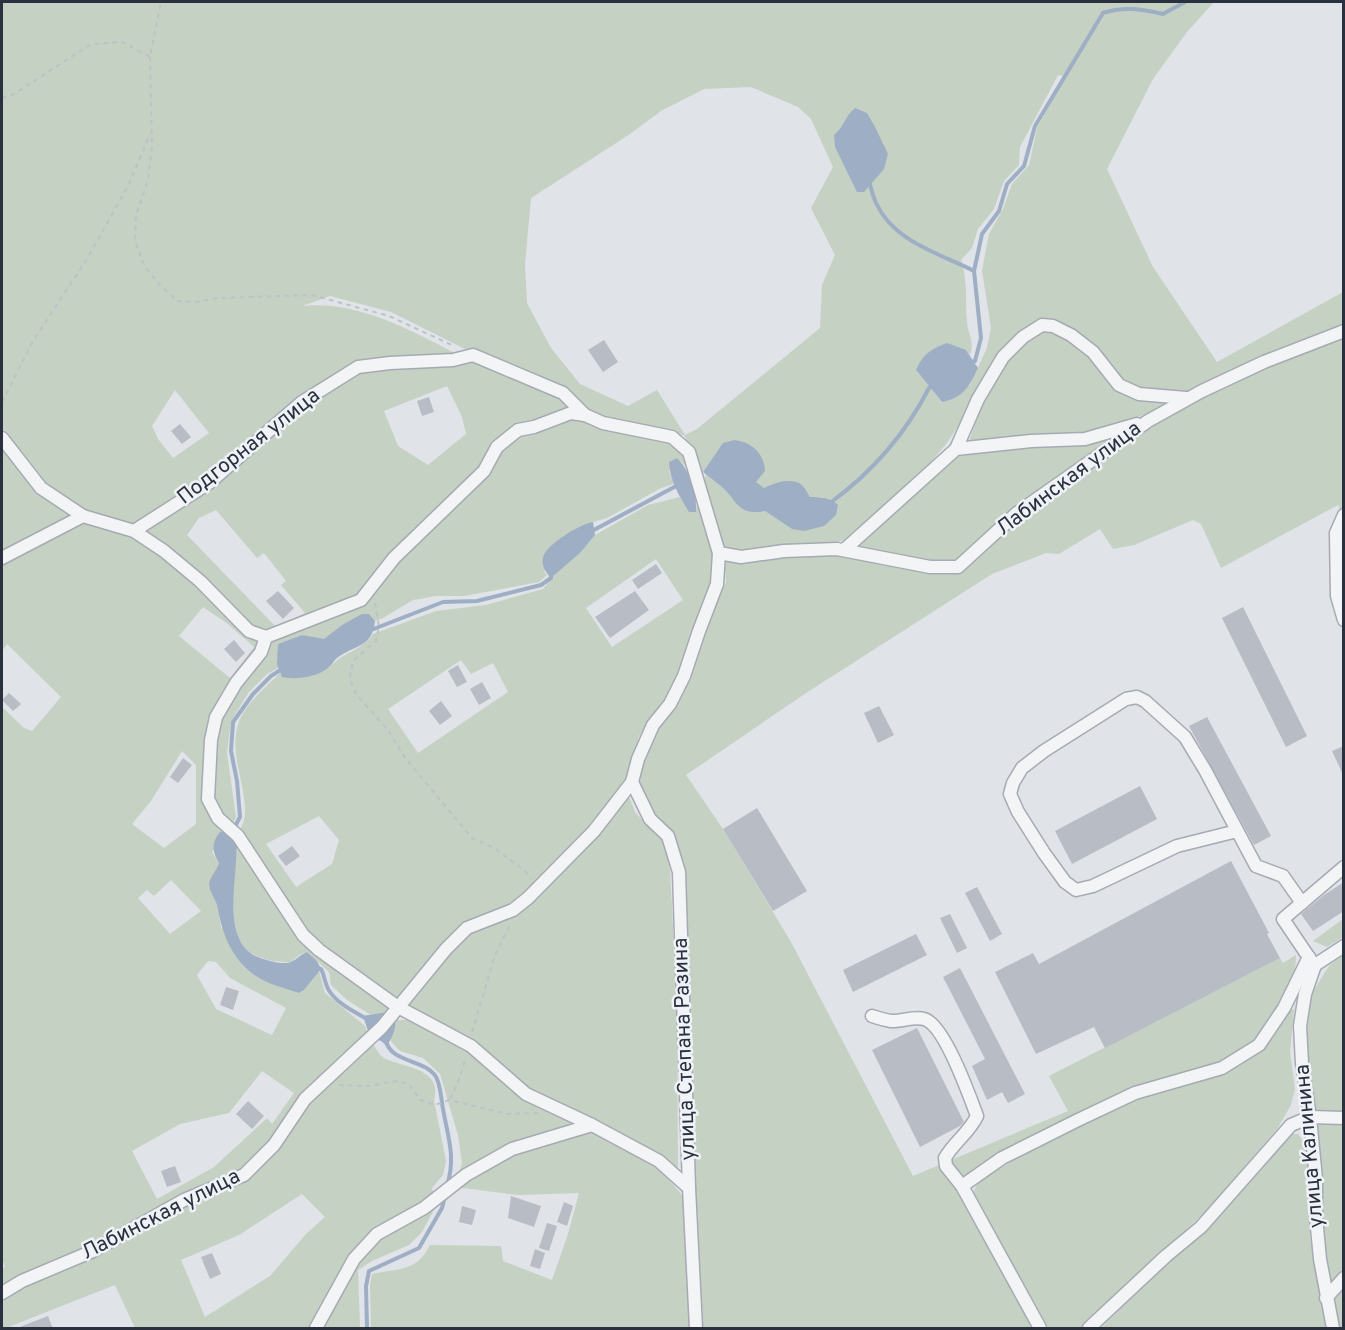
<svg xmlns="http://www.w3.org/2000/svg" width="1345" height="1330" font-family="Overpass,sans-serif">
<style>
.green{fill:#c5d1c2;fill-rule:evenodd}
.water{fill:#9eaec5}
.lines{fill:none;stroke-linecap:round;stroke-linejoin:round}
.stream{stroke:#9eaec5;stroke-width:4}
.building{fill:#b8bcc4}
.minor-casing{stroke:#a6aab2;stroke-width:15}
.path{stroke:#bec1c6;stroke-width:2;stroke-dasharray:4.5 4.5;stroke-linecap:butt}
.minor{stroke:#f2f4f6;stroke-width:12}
.labels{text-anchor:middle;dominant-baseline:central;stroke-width:5;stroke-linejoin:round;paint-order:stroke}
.street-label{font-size:21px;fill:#2a303e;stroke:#eff2f6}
</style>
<rect width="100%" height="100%" fill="#e0e3e8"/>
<g class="green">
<path d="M2,2H1214L1187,32L1153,79L1107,169L1153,267L1217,362L1343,292V327L1246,364L1188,391L1161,393L1138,390L1121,383L1096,349L1042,321C998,338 982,383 961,421C940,458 908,485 878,513C869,521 860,532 850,537C827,550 756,552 728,551L718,541L704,479L706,475C712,479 720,484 725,490C736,503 745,515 765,511L792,529L834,501L822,497H810L802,485L774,484L764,488L715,455L703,472L684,435L615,422L593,415L561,387L465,349L391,312L330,296L302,306C359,300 411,331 461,356L362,363L210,479L137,527L84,513L43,484L15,449L5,430L2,431ZM1058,75L1066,76L1037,128L1029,165L1012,184L1003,209L989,234L982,271L991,328L987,348L970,385L942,402L916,370L966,350L970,355C975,340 968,336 967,322C965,301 968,281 961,260L972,248L978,229L994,209L1004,181L1019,165L1020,147ZM751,87L798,107L811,119L833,167L811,208L835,255L822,285L820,328L697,429L685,435L657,390L628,406L580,384L551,348L527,303L525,264L531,198L627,136L661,111L704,89ZM843,128L884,169L875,178L834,135ZM175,390L209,433L173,458L158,439L152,426Z"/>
<path d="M1048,328L1083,347L1116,389L1169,401L1149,413L1083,436L969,442C980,408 1000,361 1026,338C1032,333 1041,331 1048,328Z"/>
<polygon points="1343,338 1343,514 1338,505 1221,568 1201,524 1193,520 1134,545 1113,549 1100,529 1059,554 1046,553 992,574 806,693 686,775 723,829 791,942 913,1176 1068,1111 1049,1076 1280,958 1283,963 1296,955 1295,971 1281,1002 1255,1040 1220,1063 993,1158 963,1176 957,1191 1005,1271 1035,1328 702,1328 694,1182 682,870 673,832 652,816 640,782 644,757 657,726 681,697 706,626 726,582 724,557 752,562 798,556 854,556 907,570 959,572 1019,515 1151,426 1199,397 1265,366"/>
<path d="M473,358L562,395L578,410L517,428L480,472L361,597L275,631L247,626L139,531L304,404L356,372ZM447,386L462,417L466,434L428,465L398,446L384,411ZM216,510L257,558L264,553L286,581L281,585L305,613L276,627L187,535L199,518Z"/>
<path d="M571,417L666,441L684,456L686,466L677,458L669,471L674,484L661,488L607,518L586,524L544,571L547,575L539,582L464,596H436L413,600L383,618L375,621L369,614L342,625L324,640L302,635L278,644V668L267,674L249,692L231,721L227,753L236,817L228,834L212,852L219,863L217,871L211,878L209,887L216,900L221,927L291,990L299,993L304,990L319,971L325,993L365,1026L367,1032L339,1063L274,1142L242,1172L92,1248L2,1289V1268L5,1267L2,1258V707L24,728L32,731L61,697L7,644L2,651V561L82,519L129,531L168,557L263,639L365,602L397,558L499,450L521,434ZM203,607L228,624L254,647L230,678L179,636ZM182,751L196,765V824L164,848L132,824L151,801ZM171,880L201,911L170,934L138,898L147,890L154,896ZM208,961L216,962L230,978L286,1008L272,1035L216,1009L197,975ZM262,1071L294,1093L272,1124L267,1118L214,1167L157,1199L132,1151L180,1124L229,1113Z"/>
<polygon points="1115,437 965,554 951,562 921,561 854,546 951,458 967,451 1080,444"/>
<polygon points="2,446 21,473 39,491 77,515 2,555"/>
<path d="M680,497L689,511H696L697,503L714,557L713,587L669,698L639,736L629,774L619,791L591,827L525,895L504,908L469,921L387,1012L371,1015L347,1000L331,985L329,972L307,952L299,955L291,962C233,962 231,929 234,880C234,868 232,851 236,839C239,830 245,823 245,813C246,783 228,753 239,722C245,704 267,686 280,673L283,677L329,668C341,653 363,650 373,634L436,611L486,605L543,589L560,568L581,552L595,535L648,505ZM656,559L683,600L612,647L586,608ZM461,660L471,674L493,663L508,692L418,753L388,709ZM319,816L339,840L332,864L296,887L266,844Z"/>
<polygon points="628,794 635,812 665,844 670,870 677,1004 678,1170 653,1151 533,1093 476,1042 406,1007 469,931 514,913"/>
<polygon points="1343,919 1343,937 1327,947 1313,941"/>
<polygon points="1343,955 1344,1272 1331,1283 1327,1261 1306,1037 1312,993 1329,966"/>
<polygon points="1294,1009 1290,1052 1295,1089 1291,1105 1277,1129 1206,1211 1083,1326 1080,1328 1049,1328 1042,1322 973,1193 979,1180 1056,1137 1126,1102 1224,1073 1266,1046 1283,1018 1288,1011"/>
<path d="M397,1020H411L473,1051L527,1099L598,1132L658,1166L685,1199L690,1328H371L370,1285L372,1274C399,1268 417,1272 430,1245L501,1246L503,1261L552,1280L568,1234L579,1193L518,1195L455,1187L462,1163L458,1135L440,1074L423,1058L400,1051L390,1040Z"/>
<path d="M372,1042C375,1047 379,1055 384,1058C402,1068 443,1067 434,1100L446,1161L443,1175L432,1188L436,1206L422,1232L409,1245L372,1261L358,1270L360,1328H135L115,1285L11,1326L12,1328H2V1298L187,1203L246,1177L308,1099ZM302,1194L325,1217L306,1234L270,1276L205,1317L181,1260L239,1235Z"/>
<polygon points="1291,1134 1298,1134 1304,1142 1307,1156 1310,1237 1322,1307 1328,1328 1101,1328 1232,1197 1280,1143"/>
<polygon points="1343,1282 1343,1328 1340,1328 1336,1320 1333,1296"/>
</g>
<g class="water">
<path d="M855,108L867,113L875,127L888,154L884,169L864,192H857L835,147L834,135C845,126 844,117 855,108Z"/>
<path d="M947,343L966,350L978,368C969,387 964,397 942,402L916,370C923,354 931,349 947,343Z"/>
<path d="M734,440C752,442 764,453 765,471L756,482L764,488C774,483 792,477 802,485C805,488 808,494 810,497C820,497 830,497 838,505L836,515L824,526L804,531L792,529L765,511C738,516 738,502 722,487C716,482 709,477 703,472L723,443Z"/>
<path d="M677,458C690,470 697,494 696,512H689C679,496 670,481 669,462Z"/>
<path d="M593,522L595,535L581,552L551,578C545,572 541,565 543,557C547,544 580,524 593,522Z"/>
<path d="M362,614H369L375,621C372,648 356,644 337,658C334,660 332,665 328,668C317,677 296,680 282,677L277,664L278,644L302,635L324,639L342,625Z"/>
<path d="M225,831L236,840C240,875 216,945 263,959C271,961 283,965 291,962C296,960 301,954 307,952L317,961L321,969L304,990L299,993C285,988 269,985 256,976C231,959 222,933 217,905C215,898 209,891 209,884C210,876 217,871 219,863C212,851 211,843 220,832Z"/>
<path d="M387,1012L393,1013C399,1025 393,1035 387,1046L381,1041L370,1037L363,1016Z"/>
</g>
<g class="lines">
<g class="stream">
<path d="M869,181C871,188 873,196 876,203C894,242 939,253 974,271"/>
<path d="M972,362L975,361L981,338L974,271L982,234L999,211L1007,184L1024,166L1035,126L1103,13C1124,6 1141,9 1163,14L1185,2"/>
<path d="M830,503C871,473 906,433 929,388L932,386"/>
<polyline points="592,531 678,485"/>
<polyline points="371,630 443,602 477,601 541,585 551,578 551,574"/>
<polyline points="234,828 240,817 237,781 231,751 233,722 253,694 271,676 282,669"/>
<path d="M316,968L321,969C325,976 325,986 330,992C338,1004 355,1012 367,1019"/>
<path d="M386,1041C391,1063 425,1059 436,1077C441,1086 441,1099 443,1109C448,1138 456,1156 447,1186"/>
<polyline points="367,1328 366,1286 369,1271 419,1248 442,1208 445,1196"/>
</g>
</g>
<g class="building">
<polygon points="604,340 618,362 603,372 588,350"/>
<polygon points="429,397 434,412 422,416 417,401"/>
<polygon points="180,424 191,437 182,444 171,431"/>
<polygon points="656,564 662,573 638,589 632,580"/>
<polygon points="278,591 294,608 283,619 266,601"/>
<polygon points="635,591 649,610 610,638 595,617"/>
<polygon points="1243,607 1307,736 1286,747 1222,618"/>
<polygon points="234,640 245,653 236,662 224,649"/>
<polygon points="458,665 467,682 457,687 448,671"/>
<polygon points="482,682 491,698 479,705 470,689"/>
<polygon points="9,693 21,704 13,711 2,700"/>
<polygon points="441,701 452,716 440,725 429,711"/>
<polygon points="879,706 894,735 878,743 864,713"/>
<polygon points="1207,717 1271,836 1254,845 1189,726"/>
<polygon points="1344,746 1344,777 1332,751"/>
<polygon points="183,758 192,765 178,783 170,777"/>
<polygon points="1140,786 1157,819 1072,864 1055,831"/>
<polygon points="757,808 807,891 773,911 723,829"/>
<polygon points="292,846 300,856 286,866 278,856"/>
<polygon points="1231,861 1269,933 1267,934 1280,958 1105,1048 1094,1027 1036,1054 995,972 1033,953 1039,964"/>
<polygon points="1344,882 1344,911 1313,931 1301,914 1324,895"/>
<polygon points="977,887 1002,934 990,941 965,893"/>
<polygon points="950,914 967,948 957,953 940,918"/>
<polygon points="916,934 927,955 853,992 843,970"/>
<polygon points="960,968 1025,1094 1008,1103 1002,1092 987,1100 972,1066 985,1059 943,977"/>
<polygon points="226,987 239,991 233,1010 220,1005"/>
<polygon points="917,1028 964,1122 960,1126 920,1147 872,1050"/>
<polygon points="248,1101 264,1116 252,1129 236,1114"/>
<polygon points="175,1166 181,1182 167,1187 161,1171"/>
<polygon points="511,1196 541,1206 534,1227 508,1218"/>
<polygon points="564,1202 573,1206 567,1226 557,1222"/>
<polygon points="462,1206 476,1210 472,1225 459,1222"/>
<polygon points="547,1223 557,1226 549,1251 539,1248"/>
<polygon points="535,1249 545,1253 540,1269 530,1266"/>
<polygon points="212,1253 221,1274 210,1279 201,1257"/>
<polygon points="48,1316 53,1329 17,1329 17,1328"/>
</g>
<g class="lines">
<g class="minor-casing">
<g id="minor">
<polyline points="2,438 41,488 83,516"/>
<polyline points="956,449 978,399 1003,357 1023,337 1042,325 1053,326 1071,335 1093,352 1119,385 1139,394 1186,398"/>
<polyline points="1344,515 1336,533 1337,596 1344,620"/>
<polyline points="134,531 164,551 200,581 249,631 266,637 361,600 394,558 484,471 497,447 518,430 534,427 571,413 585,415"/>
<polyline points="844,550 956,449 1031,441 1085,439 1137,424"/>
<polyline points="2,558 83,516 134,531 209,483 302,402 358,367 390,363 453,360 473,355 563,393 585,415 603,423 672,437 689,452 719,553"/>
<polyline points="266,637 261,652 236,683 216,717 211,740 208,799 218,818 238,836 303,935 319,950 398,1007 471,1046 526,1094 592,1125 659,1161 689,1188"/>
<polyline points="632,782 650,819 668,836 679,872 689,1188 696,1328"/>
<polyline points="1237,831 1177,846 1093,886 1076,890 1065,882 1044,853 1018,812 1010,794 1013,783 1022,768 1044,751 1126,699 1137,697 1145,701 1185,737 1205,770 1256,866 1283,876 1302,903"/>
<polyline points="1312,962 1283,919 1344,867"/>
<polyline points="1315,965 1305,994 1300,1026 1302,1063 1310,1117 1316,1179 1316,1217 1320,1259 1333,1328"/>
<polyline points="1315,965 1344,946"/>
<path d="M872,1016C878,1018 885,1020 891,1021C901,1022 913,1016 924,1019C944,1024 970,1097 977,1116C969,1133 954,1142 945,1158L946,1166L962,1186L1040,1328"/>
<polyline points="962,1186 1002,1158 1078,1120 1135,1093 1222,1068 1259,1045 1284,1008 1309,957"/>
<polyline points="2,1293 22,1281 93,1251 184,1200 244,1175 274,1145 305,1099 382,1027 446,949 467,928 513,910 528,898 594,831 632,782 638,759 653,725 670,704 684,676 699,631 717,584 719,553 741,557 784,551 837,549 930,567 958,567 1017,513 1148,421 1202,391 1264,362 1344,331"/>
<polyline points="1326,1298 1344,1278"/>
<polyline points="316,1328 354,1259 377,1234 424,1208 466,1175 512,1149 592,1125"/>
<polyline points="1089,1328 1166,1256 1201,1227 1291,1125 1310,1117 1344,1118"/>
</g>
</g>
<g class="path">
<polyline points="150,57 152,147 148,180 136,215 135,241 145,267 160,285 177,301 198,302 217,298 312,295 389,316 454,346"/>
<polyline points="2,98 14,94 91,44 122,42 150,57 161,2"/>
<polyline points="2,402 33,341 87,259 129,184 150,134"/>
<polyline points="375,603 379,627 376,641 354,660 350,672 351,682 356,694 388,730 405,758 472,838 494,848 524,870 531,878"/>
<polyline points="472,1032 495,955 510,925"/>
<polyline points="339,1085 369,1086 397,1081 409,1084 420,1100 435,1105 449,1100 508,1114 538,1113"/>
<polyline points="450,1099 459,1080 466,1057"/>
</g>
<use href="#minor" class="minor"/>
</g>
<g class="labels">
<g class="street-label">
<text transform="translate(249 447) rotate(-38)">Подгорная улица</text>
<text transform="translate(1069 479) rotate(-37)">Лабинская улица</text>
<text transform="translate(685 1049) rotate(-92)">улица Степана Разина</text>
<text transform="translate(1310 1146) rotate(-95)">улица Калинина</text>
<text transform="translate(161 1215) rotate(-27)">Лабинская улица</text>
</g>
</g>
<rect width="1345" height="1330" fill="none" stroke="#2a303e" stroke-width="6"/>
</svg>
